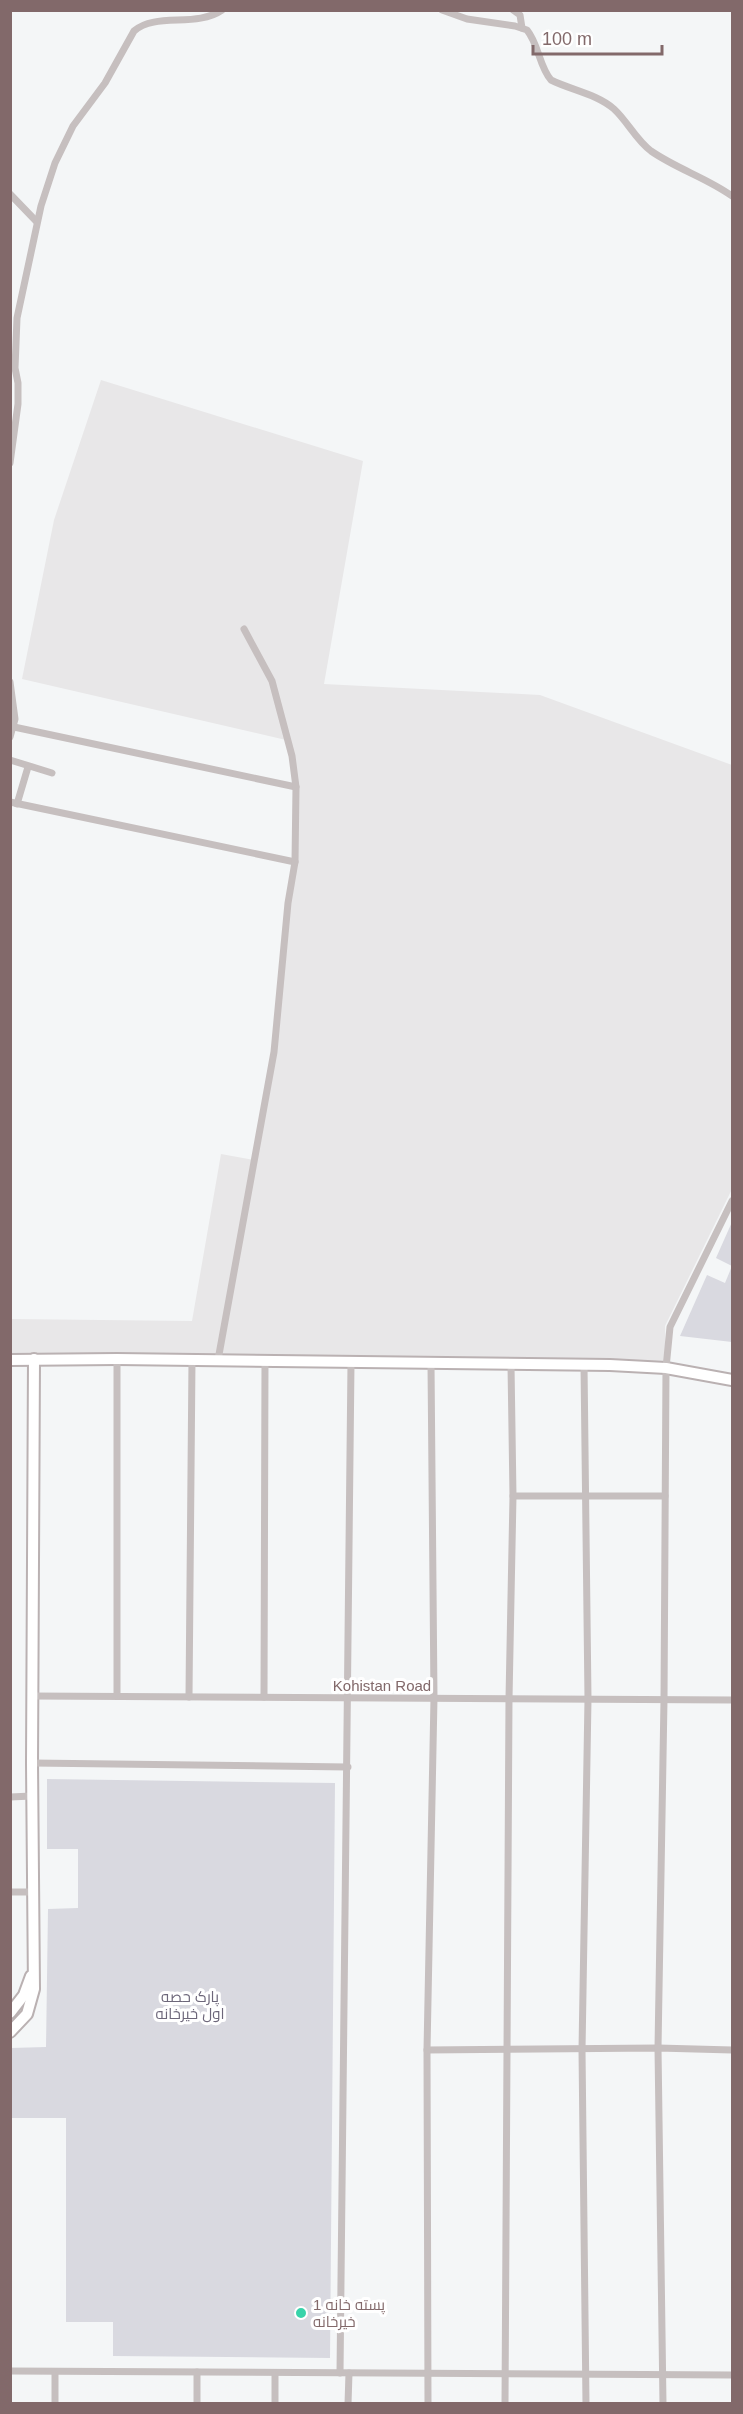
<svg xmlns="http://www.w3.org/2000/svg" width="743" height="2414" font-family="Arial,Cairo,sans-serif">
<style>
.built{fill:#e8e7e8}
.green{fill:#d9d9e0}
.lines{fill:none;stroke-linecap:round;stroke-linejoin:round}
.secondary-casing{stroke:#bab1b2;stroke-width:14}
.street{stroke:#c6bfbf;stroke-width:7}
.secondary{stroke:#fff;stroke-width:10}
.poi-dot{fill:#38d3aa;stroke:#fff;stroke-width:2}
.labels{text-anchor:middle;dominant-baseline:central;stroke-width:6;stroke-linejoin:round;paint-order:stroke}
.street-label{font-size:15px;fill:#82696a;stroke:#fff}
.park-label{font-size:15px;fill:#6d677a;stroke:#fff}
.poi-label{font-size:15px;fill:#82696a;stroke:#fff;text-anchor:start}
</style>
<rect width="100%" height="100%" fill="#f4f6f7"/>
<polygon class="built" points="101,380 363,461 324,684 540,695 732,765 732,1189 665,1326 666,1368 11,1360 10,1319 192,1321 221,1154 254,1160 274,1052 295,862 296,787 286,740 22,679 54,520"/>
<g class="green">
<polygon points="732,1222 732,1342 680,1336 707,1275 725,1283 732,1266 716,1258"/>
<polygon points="47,1779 335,1783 330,2358 113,2356 113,2322 66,2322 66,2118 10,2118 11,2048 46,2047 48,1909 78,1908 78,1849 47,1849"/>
</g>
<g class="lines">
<g class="secondary-casing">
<g id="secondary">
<polyline points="10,1360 117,1359 610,1365 666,1368 732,1380"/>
<polyline points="10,2013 24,1995 31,1976"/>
<polyline points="10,2032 27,2014 34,1989 32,1763 34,1359"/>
</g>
</g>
<g class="street">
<path d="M442,10L467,19L515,26L527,30C539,45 539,66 551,80C571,90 597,94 614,109C628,122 636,140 651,151C677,169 707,178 732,196"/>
<polyline points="513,10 520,15 522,28"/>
<polyline points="10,194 36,221"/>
<path d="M10,463L18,404V383L15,368L17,318L41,206L55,163L73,126L105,83L134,31C156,12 196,28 222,10"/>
<polyline points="10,682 15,719 10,737"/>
<polyline points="14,727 296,787"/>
<polyline points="10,760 52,773"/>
<polyline points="10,802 295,862"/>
<polyline points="17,804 28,767"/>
<polyline points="218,1360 274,1052 288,903 295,862 296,787 292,756 272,681 244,629"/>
<polyline points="584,1365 588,1699 582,2050 586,2404"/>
<polyline points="513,1496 665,1496"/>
<polyline points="32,1696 732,1700"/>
<polyline points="117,1696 117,1359"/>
<polyline points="189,1697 192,1360"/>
<polyline points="264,1697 265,1361"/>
<polyline points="32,1763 348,1767"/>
<polyline points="10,1797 32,1796"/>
<polyline points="10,1892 32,1892"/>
<polyline points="427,2050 658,2048 732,2050"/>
<polyline points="10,2371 732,2375"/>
<polyline points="55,2372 55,2404"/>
<polyline points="197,2372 197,2404"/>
<polyline points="340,2373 351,1363"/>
<polyline points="275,2404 275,2373"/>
<polyline points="348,2404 349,2373"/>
<polyline points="428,2404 427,2050 434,1698 431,1364"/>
<polyline points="505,2404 509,1699 513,1496 511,1365"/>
<polyline points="663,2404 658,2048 664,1700 666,1368 670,1327 732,1201"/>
</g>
<use href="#secondary" class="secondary"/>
</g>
<circle class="poi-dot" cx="301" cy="2313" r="6"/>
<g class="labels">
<g class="street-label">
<text x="382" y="1685">Kohistan Road</text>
</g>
<g class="park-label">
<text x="190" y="1996">پارک حصه<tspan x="190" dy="17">اول خیرخانه</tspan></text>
</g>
<g class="poi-label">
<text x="313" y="2304">1 پسته خانه<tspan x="313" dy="17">خیرخانه</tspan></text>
</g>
</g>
<rect width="743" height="2414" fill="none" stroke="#82696a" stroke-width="24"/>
<path d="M533 45v9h129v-9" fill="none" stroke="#82696a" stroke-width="3"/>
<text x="542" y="45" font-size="18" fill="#82696a" stroke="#ffffff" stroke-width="4.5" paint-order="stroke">100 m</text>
</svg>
